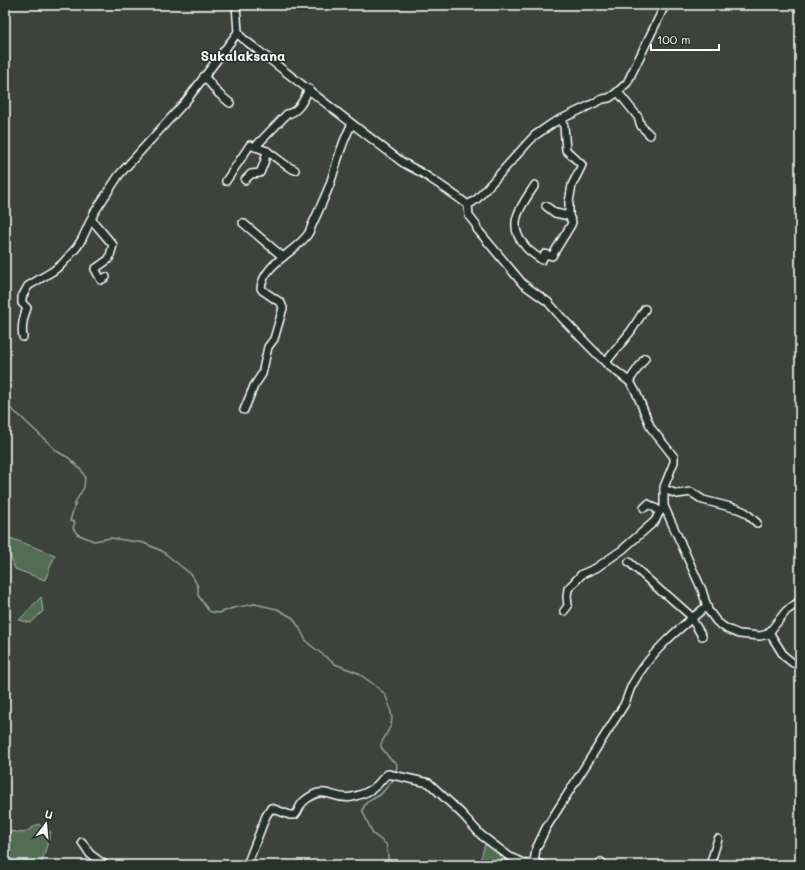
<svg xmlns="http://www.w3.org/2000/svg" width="805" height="870" font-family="Mali,sans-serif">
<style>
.green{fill:#536d54;stroke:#a9b6aa}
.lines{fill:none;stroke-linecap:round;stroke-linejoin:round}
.stream{stroke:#91a7a7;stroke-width:1.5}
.minor-casing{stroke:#fff;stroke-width:10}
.minor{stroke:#26332d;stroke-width:7}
.labels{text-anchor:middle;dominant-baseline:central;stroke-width:3;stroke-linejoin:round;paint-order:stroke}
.quarter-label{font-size:14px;font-weight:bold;fill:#fff;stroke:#26332d}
</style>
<rect width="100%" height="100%" fill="#3c423c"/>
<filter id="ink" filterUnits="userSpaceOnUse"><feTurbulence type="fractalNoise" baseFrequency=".025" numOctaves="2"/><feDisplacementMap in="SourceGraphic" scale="8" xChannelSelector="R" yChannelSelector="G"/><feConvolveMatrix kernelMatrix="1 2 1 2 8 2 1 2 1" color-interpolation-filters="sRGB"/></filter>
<g filter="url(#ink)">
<g class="green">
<polygon points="5,536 55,555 45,580 15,569 5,541"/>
<polygon points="41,597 43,611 31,623 19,620"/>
<polygon points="38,824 51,832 41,865 12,865 5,863 5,836 9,831 24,833"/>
<polygon points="490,840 512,855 535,865 479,865 485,844"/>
</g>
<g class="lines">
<g class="stream">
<polyline points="5,404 21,417 58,452 69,458 82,471 85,477 84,487 76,501 70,521 75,522 73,528 77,534 94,541 111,538 144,543 162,551 192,575 198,587 198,595 208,610 211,612 219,613 233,608 255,604 277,609 293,618 300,629 305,639 309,644 335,664 358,673 373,684 385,694 390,707 392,719 391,725 381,744 381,747 390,759 397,764 396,773"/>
<polyline points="388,865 388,856 386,844 373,834 363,812 363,808 367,802 380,795 395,778"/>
</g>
<g class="minor-casing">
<g id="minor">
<path d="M236,5L238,32L241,37C295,79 348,121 402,162C410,167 420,171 428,177C442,186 455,195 468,205L469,216L476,225L477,229L523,284L548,302L561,317L589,346L608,365L630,382L636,392L651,428L674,457V462L664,487V506L702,590L708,610L717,622L727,629L739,634L760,636L768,634L786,611L800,601"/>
<polyline points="204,76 219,94 230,103"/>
<polyline points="618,92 638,117 641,126 650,135"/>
<path d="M255,147L287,114C299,112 304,99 309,89"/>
<polyline points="245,180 251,174 260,173 264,163 267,151"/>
<polyline points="226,181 250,145 267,151 287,166 295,170"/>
<path d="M535,185C522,205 505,224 525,246C529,252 537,256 542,260L545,254L552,256L571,225L572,222L569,216"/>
<polyline points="468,205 477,199 534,136 553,123 603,99 609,98 615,94 627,83 665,5"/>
<polyline points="546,206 555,213 569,216 569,202 572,185 582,165 566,150 564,126 560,119"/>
<polyline points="91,219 113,245 109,259 95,269 101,280 106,277"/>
<polyline points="243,223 283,257"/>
<path d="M23,337C21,326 23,318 27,308L22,303V297L28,286L53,271L62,264L77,247L82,239L94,213L119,175L186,101L238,32"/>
<polyline points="606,362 631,331 645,309"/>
<polyline points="629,381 645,358"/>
<path d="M244,410L254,386L262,374L268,347L274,339L283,308L281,303L262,290L261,288C264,263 295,253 308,234C310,231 311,227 313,223C319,210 325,197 330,184C337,163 341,143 352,124"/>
<polyline points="664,489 677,494 691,492 703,500 738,509 745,512 757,523"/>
<polyline points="644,508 648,504 660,511"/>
<polyline points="629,562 663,593 666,594 693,618 693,621 702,636"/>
<polyline points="564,611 568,606 567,596 568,589 582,574 596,568 622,550 655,521 660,511 665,509"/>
<polyline points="769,632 784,656 793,663"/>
<polyline points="82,842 90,854 105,865"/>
<path d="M534,862L536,849L546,828L624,705C627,699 629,691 632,685C650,652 678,629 707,606"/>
<path d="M247,865L266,816L271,808L290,815H295C299,811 299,806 303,802C326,782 331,801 352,797C361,795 371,791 377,785C381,781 384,776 388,774L429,783L462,814L481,835L510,857L526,864L534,862L542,865"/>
<polyline points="599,865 601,862"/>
<polyline points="710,865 718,839"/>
</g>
</g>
<use href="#minor" class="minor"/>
</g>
</g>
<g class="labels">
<g class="quarter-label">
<text x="243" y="55">Sukalaksana</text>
</g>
</g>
<rect width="805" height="870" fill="none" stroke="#26332d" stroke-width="20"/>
<rect x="10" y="10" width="785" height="850" fill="none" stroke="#fff" stroke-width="1.5" filter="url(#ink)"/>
<g transform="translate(46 824) rotate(16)" stroke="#26332d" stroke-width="3" paint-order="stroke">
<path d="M0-3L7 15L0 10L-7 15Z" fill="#ffffff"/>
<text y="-6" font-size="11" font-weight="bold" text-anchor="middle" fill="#ffffff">U</text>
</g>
<path d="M651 44v6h68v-6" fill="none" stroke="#ffffff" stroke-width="2"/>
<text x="657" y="44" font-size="12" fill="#ffffff" stroke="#26332d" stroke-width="3" paint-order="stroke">100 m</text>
</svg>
